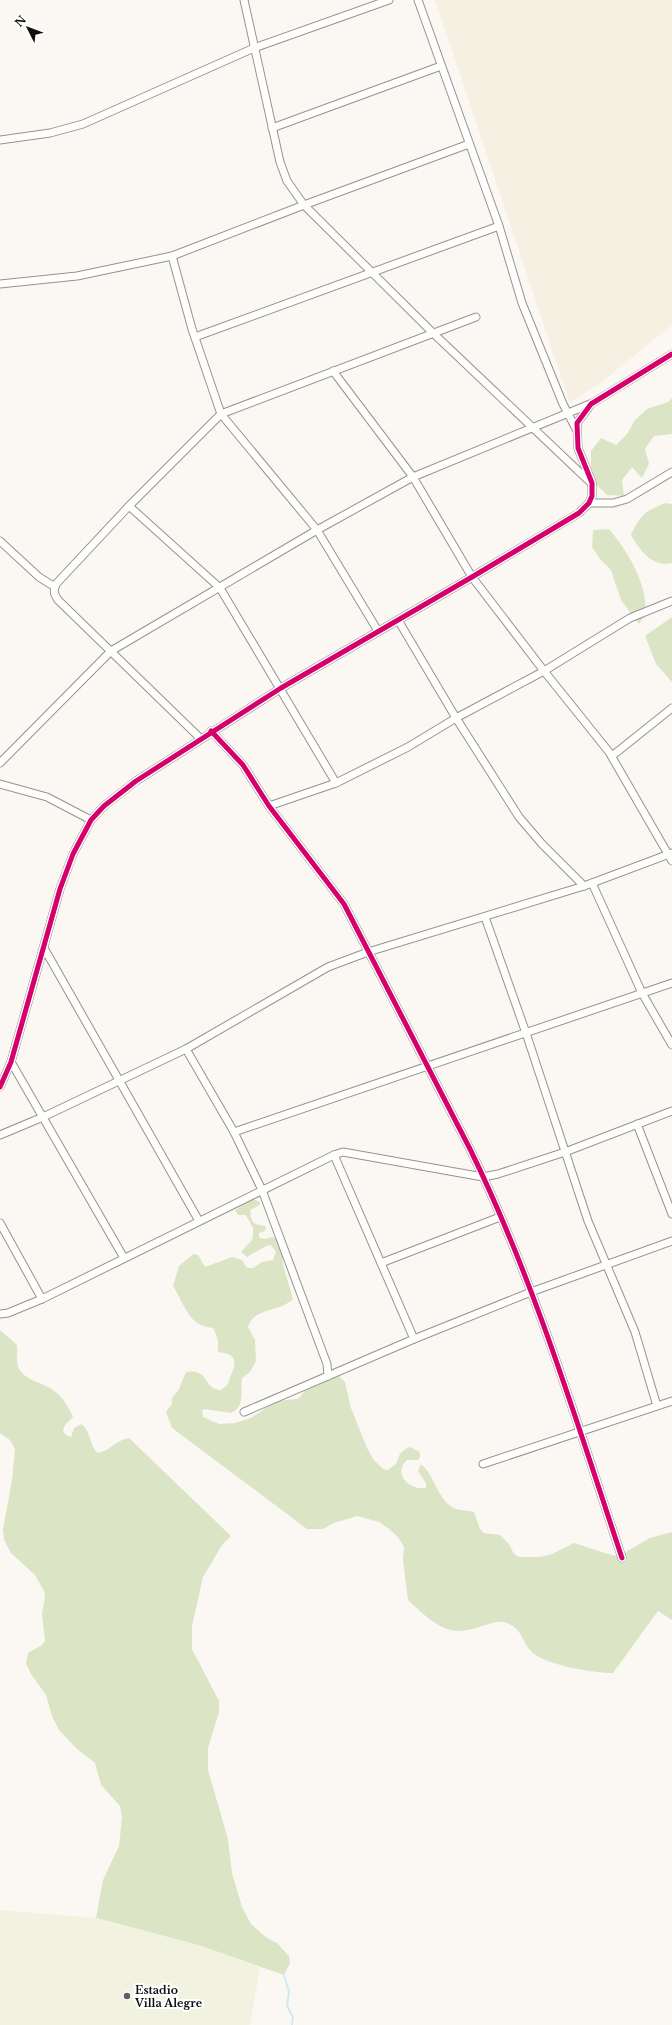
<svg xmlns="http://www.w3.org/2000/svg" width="672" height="2025" font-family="'Libre Baskerville',serif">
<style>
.farmland{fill:#f6f0e2}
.forest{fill:#dbe4c5}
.pitch{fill:#f1f2df}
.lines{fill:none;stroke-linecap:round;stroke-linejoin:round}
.stream{stroke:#ceebf1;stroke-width:2}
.minor-casing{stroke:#959392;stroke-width:9}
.minor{stroke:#fefefd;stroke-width:7}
.cycleway-casing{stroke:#fff;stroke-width:8}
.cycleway{stroke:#d6006c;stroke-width:5}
.poi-dot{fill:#61605e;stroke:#fff;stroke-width:1.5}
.labels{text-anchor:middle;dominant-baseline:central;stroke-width:4;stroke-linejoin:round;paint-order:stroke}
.poi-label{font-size:11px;font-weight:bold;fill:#0e0e0e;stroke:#fff;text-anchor:start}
</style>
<rect width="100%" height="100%" fill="#fbf8f4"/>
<polygon class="farmland" points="435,0 672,0 672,325 599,384 570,403"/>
<g class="forest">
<polygon points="672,398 672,434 654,436 645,449 649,464 642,478 632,467 622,480 624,496 607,495 595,483 591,467 591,451 601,438 616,445 627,434 635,420 647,409 668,402"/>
<path d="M666,503L672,504V563C652,568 639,549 631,535C640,515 646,510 666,503Z"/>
<path d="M609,529C626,549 649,585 645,613C644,617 641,621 639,624L621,600L611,570L600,559L592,547L593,530Z"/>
<polygon points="672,617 672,682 656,664 645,636"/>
<path d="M253,1199L260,1202V1205L250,1210C252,1223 252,1224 265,1226L266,1228L265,1231L259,1233V1236L260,1238L265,1239L273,1237L279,1242L282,1250L283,1265L293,1299C279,1313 254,1307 248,1327L255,1340L256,1361L250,1372L242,1378C240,1389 246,1407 231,1413L204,1409L202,1411L203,1417L219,1424L235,1423L251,1418L276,1401L298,1399L316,1378L336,1373L345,1382L351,1408L367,1448L373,1459L383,1469L388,1470L396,1464C401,1454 397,1453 410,1447L420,1452V1457L418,1460H407C392,1473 410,1491 426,1488V1483L418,1471L421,1464C434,1475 437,1497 452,1507C458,1511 467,1510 474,1512L480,1529L484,1533L500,1535L509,1544L514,1554L519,1557H540L552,1554L574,1543L608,1554L619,1556L650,1538L672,1532V1620L658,1611L613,1673C595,1673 541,1665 530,1650C521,1639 522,1629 507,1623C501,1620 492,1623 486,1625C478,1627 468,1631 459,1631C439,1631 422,1613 408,1600L403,1560L404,1547L398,1537L389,1529L379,1522L357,1516L334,1523L323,1529H307L172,1428L166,1412L172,1404V1398L179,1389L186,1372C210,1368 202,1389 221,1390L228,1384C230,1374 240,1362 230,1355C227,1353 222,1353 218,1352V1341L214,1329C210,1327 205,1327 201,1325C187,1319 181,1298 173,1286L179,1266L193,1254L198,1255L205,1267L232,1257L242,1260L247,1268H253L262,1262L273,1260L276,1252L271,1245L266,1246L247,1257L241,1252L252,1240L253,1235V1228L246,1215H238L235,1210Z"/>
<path d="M0,1330L17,1345C18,1352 16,1360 18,1366C23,1381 43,1382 53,1390C62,1396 69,1407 73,1417L65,1425L63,1431L66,1435L71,1437L74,1428L81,1424C91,1430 89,1445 98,1453C112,1450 114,1441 129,1438L231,1536L222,1545L203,1577L192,1626V1649L219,1701V1712L208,1748V1770L228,1839L232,1873L242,1907L251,1924L267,1938L277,1943L289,1956L290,1963L284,1975L198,1945L96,1918L103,1880L119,1846L122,1817L120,1806L101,1785L95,1763L76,1748L59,1730L52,1716L46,1695L31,1674L26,1663L28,1653L42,1645L45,1641L42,1613L45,1597L44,1591L35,1575L11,1553L4,1540L3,1529L12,1480L15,1449L10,1440L0,1433Z"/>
</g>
<polygon class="pitch" points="0,1910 96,1918 198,1945 260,1967 250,2025 0,2025"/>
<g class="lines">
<polyline class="stream" points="284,1975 289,1992 287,2006 293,2017 292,2025"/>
<g class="minor-casing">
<g id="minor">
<polyline points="244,0 280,162 287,181 304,205 433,333 590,482"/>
<polyline points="418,0 499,226 522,303 563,404 576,429"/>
<polyline points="272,128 441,66"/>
<polyline points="0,140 50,133 83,124 254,48 389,0"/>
<polyline points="172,256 192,329 221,414 317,530 378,631"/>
<polyline points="0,284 77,276 172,256 304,205 469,144"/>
<polyline points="195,337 499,226"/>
<polyline points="333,371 413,477 472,577 544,671 609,752 672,861"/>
<polyline points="589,503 613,503 627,499 672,472"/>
<polyline points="129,506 220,588 336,783"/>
<polyline points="0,541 39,577 55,587"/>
<polyline points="398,620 456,718 519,817 542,844 584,886"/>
<path d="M211,731L243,765L269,806L344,904L470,1149C534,1280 576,1420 622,1558"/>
<path d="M200,738L58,600C54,594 53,591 56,584L129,506L221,414L476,317"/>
<polyline points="612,756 672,708"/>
<polyline points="0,763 111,651 317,530 413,477 590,404"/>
<polyline points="0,784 47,797 91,820"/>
<polyline points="269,806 336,783 408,747 456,718 544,671 630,618 672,601"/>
<polyline points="592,883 642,993 672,1045"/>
<polyline points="485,917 526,1033 588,1221 635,1332 657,1406"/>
<polyline points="44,948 199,1221"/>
<polyline points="186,1049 234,1132 262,1190 327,1364 328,1376"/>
<polyline points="11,1062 124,1258"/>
<polyline points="0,1087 11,1062 60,889 73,854 91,820 104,806 136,781 281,688 472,577 579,513 589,503 592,496 592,483 578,448 577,423 591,404 672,354"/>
<polyline points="637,1124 672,1214"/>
<polyline points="234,1132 672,983"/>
<polyline points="0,1135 43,1117 186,1049 328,967 368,952 584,886 672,853"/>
<polyline points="334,1155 414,1339"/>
<polyline points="0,1223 42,1299"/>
<polyline points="381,1263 500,1217"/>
<polyline points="0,1314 8,1313 42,1299 334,1155 343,1152 483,1177 498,1174 565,1152 672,1111"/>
<polyline points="244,1412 414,1339 531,1292 672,1241"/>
<polyline points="483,1464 672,1401"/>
</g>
</g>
<use href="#minor" class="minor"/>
<g class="cycleway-casing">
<g id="cycleway">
<path d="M211,731L243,765L269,806L344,904L470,1149C534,1280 576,1420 622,1558"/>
<polyline points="0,1087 11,1062 60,889 73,854 91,820 104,806 136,781 281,688 472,577 579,513 589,503 592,496 592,483 578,448 577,423 591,404 672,354"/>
</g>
</g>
<use href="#cycleway" class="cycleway"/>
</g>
<circle class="poi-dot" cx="127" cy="1996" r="4"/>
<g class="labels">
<g class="poi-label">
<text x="135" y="1990">Estadio<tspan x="135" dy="13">Villa Alegre</tspan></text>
</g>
</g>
<g transform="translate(28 28) rotate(312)" stroke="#ffffff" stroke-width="3" paint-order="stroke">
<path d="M0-3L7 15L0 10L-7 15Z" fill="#0e0e0e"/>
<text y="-6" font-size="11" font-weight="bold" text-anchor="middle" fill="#0e0e0e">N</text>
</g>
</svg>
